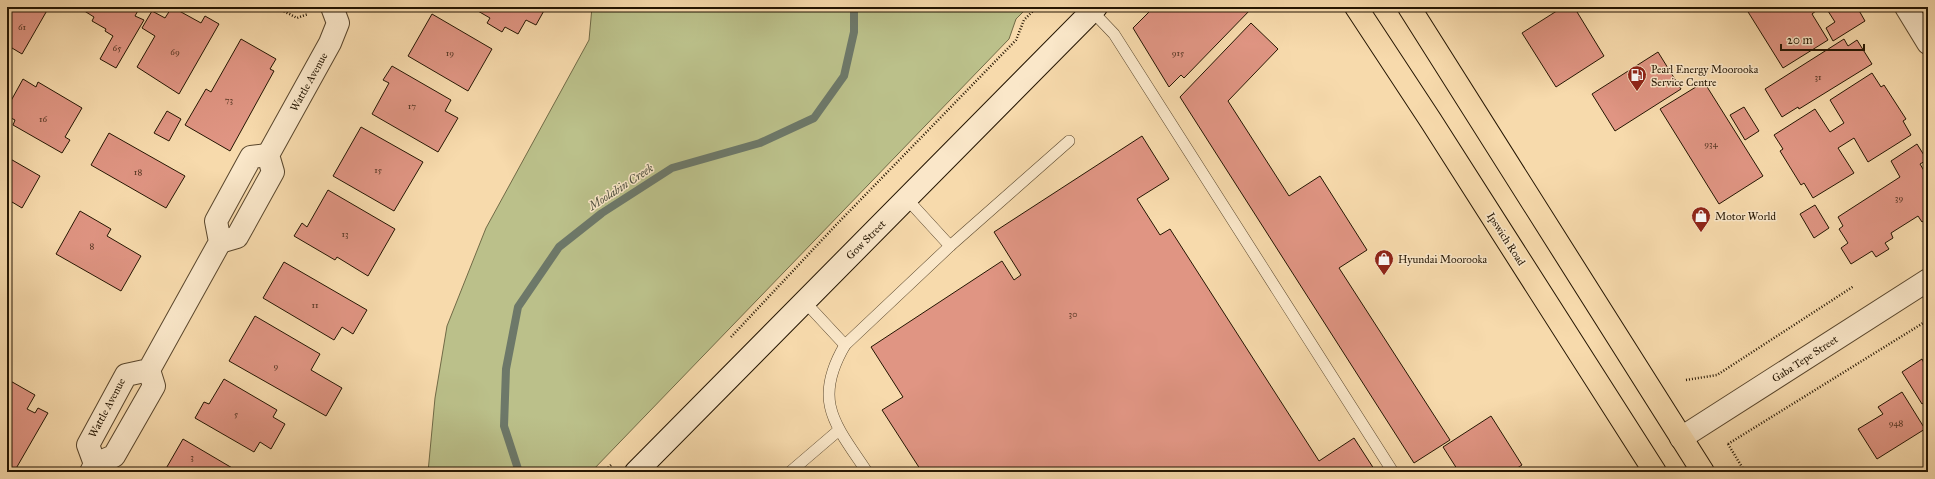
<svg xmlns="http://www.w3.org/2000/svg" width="1935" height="479" font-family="'IM FELL Great Primer',serif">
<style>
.green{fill:#bbc08a;stroke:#706a46}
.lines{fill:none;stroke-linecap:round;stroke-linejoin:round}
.stream{stroke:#6d7869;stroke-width:8}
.building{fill:#e09583;stroke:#241502}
.lane-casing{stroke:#59462c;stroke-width:12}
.street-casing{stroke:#59462c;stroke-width:24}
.secondary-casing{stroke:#241502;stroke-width:24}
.highway-casing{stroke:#241502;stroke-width:24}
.path{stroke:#241502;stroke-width:2.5;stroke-dasharray:1 2;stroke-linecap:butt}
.lane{stroke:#fae7c9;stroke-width:11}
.street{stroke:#fae7c9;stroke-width:22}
.secondary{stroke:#fae7c9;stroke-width:22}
.highway{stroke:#f7daac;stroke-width:22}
.labels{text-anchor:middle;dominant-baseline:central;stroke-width:3;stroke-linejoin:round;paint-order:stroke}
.number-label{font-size:9px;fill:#533522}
.poi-label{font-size:11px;fill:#241502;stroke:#fae7c9;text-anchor:start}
.street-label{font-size:11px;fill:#241502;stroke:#fae7c9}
.water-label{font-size:12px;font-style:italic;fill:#4e4f3e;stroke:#fae7c9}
</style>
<rect width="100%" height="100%" fill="#f7daac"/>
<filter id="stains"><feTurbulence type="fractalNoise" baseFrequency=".005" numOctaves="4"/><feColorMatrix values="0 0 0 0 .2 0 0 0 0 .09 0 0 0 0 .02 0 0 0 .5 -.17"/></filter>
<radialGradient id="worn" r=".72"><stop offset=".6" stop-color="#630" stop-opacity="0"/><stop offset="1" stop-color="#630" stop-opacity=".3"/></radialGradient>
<polygon class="green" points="592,7 1028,7 1016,19 1009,39 591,472 428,472 435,398 447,326 486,228 589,40"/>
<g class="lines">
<polyline class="stream" points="519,472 504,426 506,369 518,307 559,247 602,213 672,168 760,143 814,118 844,76 854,32 854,7"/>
</g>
<g class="building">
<polygon points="7,7 49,7 22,54 7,45"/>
<polygon points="78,7 140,7 135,16 144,20 116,68 100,59 113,36 105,31 106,29 92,21 94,17"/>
<polygon points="172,7 201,23 205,16 219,24 179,94 137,67 155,36 142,28 152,11 165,18"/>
<polygon points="471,7 546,7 536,25 526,20 518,34 505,27 502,32 487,23 490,18"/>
<polygon points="1154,7 1253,7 1184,78 1181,75 1169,87 1133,28"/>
<polygon points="1563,7 1574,7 1604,56 1556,87 1522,33"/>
<polygon points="1745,7 1821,7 1812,14 1828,40 1783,68"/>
<polygon points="1834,7 1857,7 1865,21 1833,41 1826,28 1835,22 1828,11"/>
<polygon points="432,14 492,49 468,91 408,56"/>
<polygon points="1251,23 1278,49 1228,101 1289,196 1320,176 1367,250 1339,268 1450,440 1414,463 1180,97"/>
<polygon points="241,39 276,59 270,69 274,71 230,151 185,125 206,89 211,92"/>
<polygon points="1844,39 1848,46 1857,40 1872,64 1799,109 1798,107 1782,117 1765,89"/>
<polygon points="1658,52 1681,89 1615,131 1592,94"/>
<polygon points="392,66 451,100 445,111 458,118 438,152 372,114 389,83 383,80"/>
<polygon points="1872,73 1881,87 1884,85 1906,119 1903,121 1911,135 1868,162 1854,138 1838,148 1854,173 1813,198 1804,183 1801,185 1780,151 1783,149 1774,135 1815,109 1830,132 1844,123 1830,100"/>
<polygon points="23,79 36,87 38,82 82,108 65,137 70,140 62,153 13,125 15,120 7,116 7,108"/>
<polygon points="1704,82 1763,176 1719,204 1660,109"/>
<polygon points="1744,107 1759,131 1745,140 1730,115"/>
<polygon points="167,111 181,119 169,141 154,133"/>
<polygon points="361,127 423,162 394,211 333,176"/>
<polygon points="109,133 185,176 166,208 91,165"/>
<polygon points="1142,136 1169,179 1137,199 1160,235 1170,229 1319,461 1354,438 1376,472 922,472 882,410 903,397 871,347 1002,261 1014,280 1021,275 994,232"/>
<polygon points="1917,144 1927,160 1920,164 1926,174 1928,172 1928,218 1922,222 1918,216 1891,233 1893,238 1885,243 1889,249 1876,257 1872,251 1851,264 1841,248 1848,243 1839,229 1843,226 1838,217 1900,177 1891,161"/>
<polygon points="7,157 40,176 22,208 12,202 11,204 7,201"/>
<polygon points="328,190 395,229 368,276 337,257 335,260 294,236 302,223 307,227"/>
<polygon points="1815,205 1829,228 1814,238 1800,214"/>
<polygon points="80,211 111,229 107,236 141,256 121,291 56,254"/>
<polygon points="284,262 367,310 353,334 342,327 334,340 263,298"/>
<polygon points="255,316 320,354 311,370 342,388 326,416 229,361"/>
<polygon points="1922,359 1924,363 1928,360 1928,400 1922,404 1902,372"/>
<polygon points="7,379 35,395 27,409 35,413 38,408 48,413 14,472 7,472"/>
<polygon points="224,379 277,410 273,417 285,424 271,449 260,442 254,452 195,418 204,402 209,404"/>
<polygon points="1902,392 1925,429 1877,459 1858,429 1883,414 1878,407"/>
<polygon points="1491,416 1522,465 1511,472 1459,472 1443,447"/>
<polygon points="183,439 239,472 164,472"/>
</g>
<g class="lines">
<g class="lane-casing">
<g id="lane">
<polyline points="1092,11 1114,34 1393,472"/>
<polyline points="907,199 950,246"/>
<polyline points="805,302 845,345"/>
<polyline points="790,472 839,430"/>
<path d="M867,472C835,424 812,401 845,345L950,246L1069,141"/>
</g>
</g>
<g class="street-casing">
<g id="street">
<polyline points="1906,7 1928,43"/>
<polyline points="220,242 237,237 273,172 268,155 330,43 338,23 332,7"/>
<polyline points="1681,438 1928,280"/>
<polyline points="95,464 88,445 126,375 149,370 220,242 216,221 251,157 268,155"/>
<polyline points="91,472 95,464 114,456 154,386 149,370"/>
</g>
</g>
<g class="secondary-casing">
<polyline id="secondary" points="636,472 1096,7"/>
</g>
<g class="highway-casing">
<g id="highway">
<polyline points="1356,7 1431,121 1655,472"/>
<polyline points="1409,7 1703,472"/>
</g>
</g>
<g class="path">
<polyline points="276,7 297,18 308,14"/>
<polyline points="731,337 836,225 1016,40 1024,20 1037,7"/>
<polyline points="1686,380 1717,375 1854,286"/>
<polyline points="1728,444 1928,320"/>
<polyline points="1728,444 1745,472"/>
<polyline points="604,472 611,465"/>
</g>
<use href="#lane" class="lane"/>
<use href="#street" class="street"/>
<use href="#secondary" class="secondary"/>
<use href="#highway" class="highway"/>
</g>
<defs>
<g id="fuel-pin" transform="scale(1)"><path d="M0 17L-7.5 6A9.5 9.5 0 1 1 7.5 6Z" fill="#8f2418" stroke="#fae7c9"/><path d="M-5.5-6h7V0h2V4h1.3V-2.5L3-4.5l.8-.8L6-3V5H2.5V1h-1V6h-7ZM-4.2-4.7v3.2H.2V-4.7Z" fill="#fff"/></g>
<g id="shop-pin" transform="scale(1)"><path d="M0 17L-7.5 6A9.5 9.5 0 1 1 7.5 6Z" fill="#8f2418" stroke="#fae7c9"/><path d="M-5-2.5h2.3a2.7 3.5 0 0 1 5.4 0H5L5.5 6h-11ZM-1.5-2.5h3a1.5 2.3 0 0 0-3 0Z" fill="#fff"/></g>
</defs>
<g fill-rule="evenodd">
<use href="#fuel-pin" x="1637" y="75"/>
<use href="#shop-pin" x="1701" y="216"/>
<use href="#shop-pin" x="1384" y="259"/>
</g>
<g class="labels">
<g class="number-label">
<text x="22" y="26">61</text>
<text x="117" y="47">65</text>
<text x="175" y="51">69</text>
<text x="450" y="52">19</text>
<text x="1178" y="52">915</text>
<text x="1818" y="76">31</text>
<text x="229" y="99">73</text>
<text x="412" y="105">17</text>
<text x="43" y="118">16</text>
<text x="1711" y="143">934</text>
<text x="378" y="169">15</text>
<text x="138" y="171">18</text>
<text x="1899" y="197">39</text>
<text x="345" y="233">13</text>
<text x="92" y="245">8</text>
<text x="315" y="304">11</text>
<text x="1073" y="313">30</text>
<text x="276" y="365">9</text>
<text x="236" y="413">5</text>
<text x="1896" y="422">948</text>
<text x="192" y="456">3</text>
</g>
<g class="poi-label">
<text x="1651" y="69">Pearl Energy Moorooka<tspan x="1651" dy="13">Service Centre</tspan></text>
<text x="1715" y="216">Motor World</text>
<text x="1398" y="259">Hyundai Moorooka</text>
</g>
<g class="street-label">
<text transform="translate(309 82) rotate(-61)">Wattle Avenue</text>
<text transform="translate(1506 239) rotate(57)">Ipswich Road</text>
<text transform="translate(866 240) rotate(-45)">Gow Street</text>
<text transform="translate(1805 359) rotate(-33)">Gaba Tepe Street</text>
<text transform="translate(107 408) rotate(-62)">Wattle Avenue</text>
</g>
<g class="water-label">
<text transform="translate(621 187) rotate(-33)">Moolabin Creek</text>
</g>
</g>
<rect width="1935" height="479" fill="none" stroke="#f7daac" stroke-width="24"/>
<rect x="8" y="8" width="1919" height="463" fill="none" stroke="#241502" stroke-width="2"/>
<rect x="12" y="12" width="1911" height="455" fill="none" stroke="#241502"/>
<path d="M1781 44v6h83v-6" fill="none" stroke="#241502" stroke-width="2"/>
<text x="1787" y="44" font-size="12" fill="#241502" stroke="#fae7c9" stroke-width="3" paint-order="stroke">20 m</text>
<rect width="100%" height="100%" filter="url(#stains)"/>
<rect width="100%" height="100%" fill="url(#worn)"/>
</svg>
